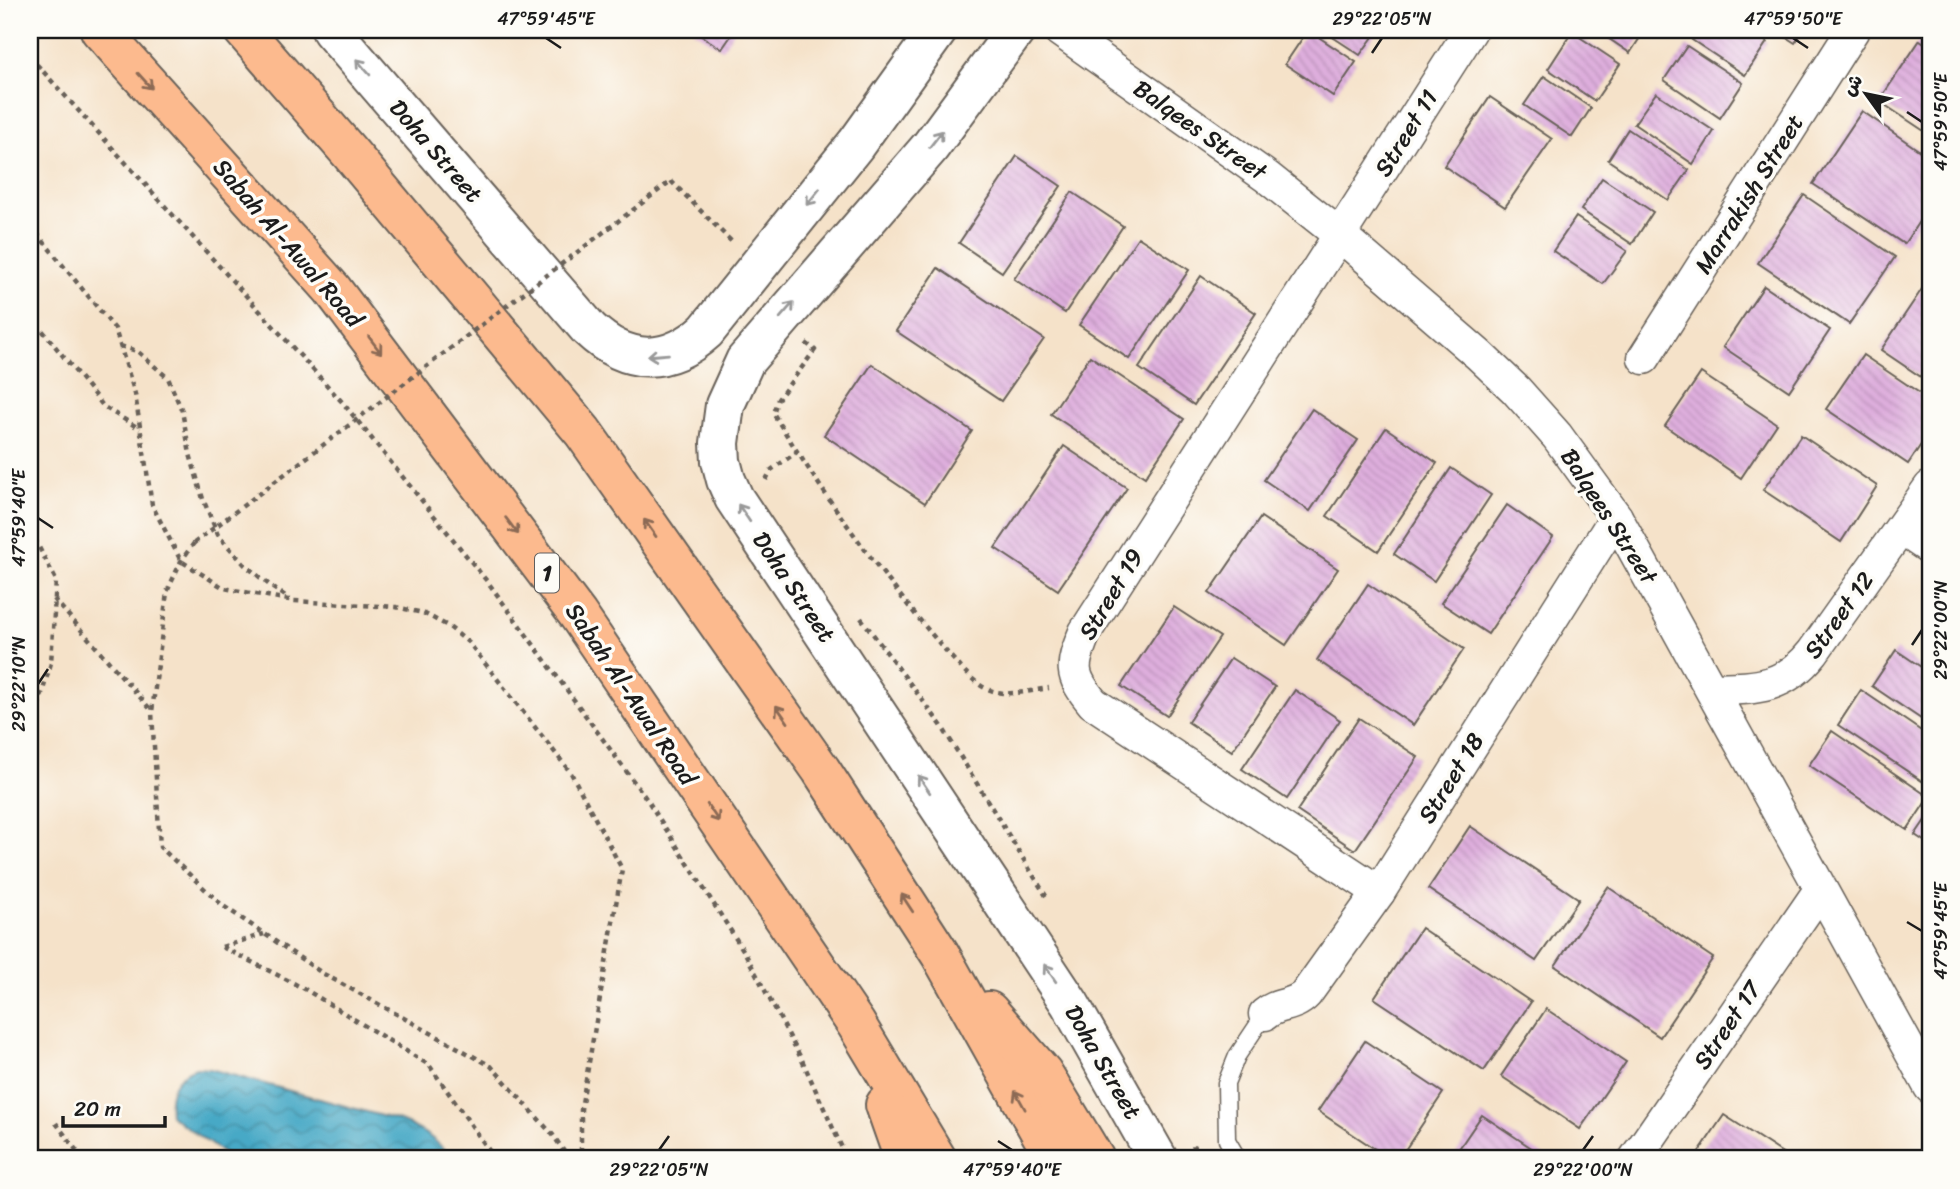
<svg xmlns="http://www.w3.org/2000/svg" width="1960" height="1189" font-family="Sriracha,'Playpen Sans Arabic',sans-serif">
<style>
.water{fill:url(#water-waves);stroke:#316271;stroke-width:2}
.building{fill:url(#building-back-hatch)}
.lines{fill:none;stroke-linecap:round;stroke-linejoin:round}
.service-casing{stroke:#686159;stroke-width:19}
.minor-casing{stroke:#686159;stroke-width:35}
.tertiary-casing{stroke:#686159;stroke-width:42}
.motorway-casing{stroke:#686159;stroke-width:42}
.path{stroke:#686159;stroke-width:4.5;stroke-dasharray:5 5;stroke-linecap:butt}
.service{stroke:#fff;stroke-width:16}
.minor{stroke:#fff;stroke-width:32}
.tertiary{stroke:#fff;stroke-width:38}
.motorway{stroke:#fcba8e;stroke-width:38}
.path-bridge{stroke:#686159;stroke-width:4.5;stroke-dasharray:5 5;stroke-linecap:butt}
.oneway{stroke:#999}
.oneway2{stroke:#8c6b55}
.ticks{fill:none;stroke:#1c1c1c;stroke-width:2.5}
.labels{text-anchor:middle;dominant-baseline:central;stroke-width:7;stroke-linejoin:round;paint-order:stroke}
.shield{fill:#fdfcf7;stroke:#605f5e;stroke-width:2}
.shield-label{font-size:23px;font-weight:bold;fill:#1c1c1c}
.street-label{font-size:24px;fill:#1c1c1c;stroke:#fdfcf7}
.neatline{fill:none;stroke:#1c1c1c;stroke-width:2.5}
.ticks-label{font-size:18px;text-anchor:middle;fill:#1c1c1c}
</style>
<defs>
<pattern id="water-waves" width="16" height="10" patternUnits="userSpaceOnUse" patternTransform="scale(1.75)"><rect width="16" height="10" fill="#46a9c6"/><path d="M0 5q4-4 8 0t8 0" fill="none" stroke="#3a89a0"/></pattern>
<pattern id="building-back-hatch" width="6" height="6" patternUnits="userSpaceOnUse" patternTransform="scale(1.75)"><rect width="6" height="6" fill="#deaedd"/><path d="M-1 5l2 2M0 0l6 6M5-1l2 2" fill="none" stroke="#be95bd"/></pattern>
</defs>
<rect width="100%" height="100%" fill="#fdfcf7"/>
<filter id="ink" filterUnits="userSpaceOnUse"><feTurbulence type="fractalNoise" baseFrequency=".0143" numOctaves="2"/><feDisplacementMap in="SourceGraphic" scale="14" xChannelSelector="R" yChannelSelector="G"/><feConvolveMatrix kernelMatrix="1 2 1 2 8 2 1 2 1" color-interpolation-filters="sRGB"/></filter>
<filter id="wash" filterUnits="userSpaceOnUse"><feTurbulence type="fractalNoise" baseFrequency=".00686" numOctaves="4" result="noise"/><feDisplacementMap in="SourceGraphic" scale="28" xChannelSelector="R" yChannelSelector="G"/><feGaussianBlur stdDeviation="1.57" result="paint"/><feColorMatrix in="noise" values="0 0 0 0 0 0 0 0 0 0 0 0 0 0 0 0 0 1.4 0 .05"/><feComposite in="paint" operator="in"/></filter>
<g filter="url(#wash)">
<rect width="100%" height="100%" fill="#f5e2c9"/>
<path class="water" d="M196,1068L210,1069L400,1121C422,1130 438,1140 452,1159H231L170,1115C168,1092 173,1076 196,1068Z"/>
<g id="blocks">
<g class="building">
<polygon points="692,30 735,30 722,49"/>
<polygon points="1308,30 1356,62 1333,96 1285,64"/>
<polygon points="1322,30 1378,30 1360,55"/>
<polygon points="1596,30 1645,30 1630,53"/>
<polygon points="1699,30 1749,30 1767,42 1745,75 1692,40"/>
<polygon points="1775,30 1804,30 1795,43"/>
<polygon points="1572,32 1620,64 1595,101 1548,69"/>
<polygon points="1920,40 1930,47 1930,135 1879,101"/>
<polygon points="1687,46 1743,83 1720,118 1664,80"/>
<polygon points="1544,76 1591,108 1572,137 1524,105"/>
<polygon points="1656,93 1714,131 1693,164 1634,124"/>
<polygon points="1490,97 1552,139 1505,207 1444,166"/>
<polygon points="1862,111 1930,158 1930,205 1904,244 1813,184"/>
<polygon points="1628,129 1689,170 1668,200 1608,160"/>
<polygon points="1017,156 1061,186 1002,272 959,243"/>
<polygon points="1602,178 1653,212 1632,244 1581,210"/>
<polygon points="1072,192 1123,226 1065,313 1014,279"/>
<polygon points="1804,195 1895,257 1849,324 1758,263"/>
<polygon points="1576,217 1627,251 1603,284 1553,251"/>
<polygon points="1138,237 1189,270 1129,359 1079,325"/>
<polygon points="938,268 1044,339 1001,401 896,331"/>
<polygon points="1201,276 1256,313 1194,405 1139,368"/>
<polygon points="1764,286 1830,330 1789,391 1723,347"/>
<polygon points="1922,289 1930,294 1930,383 1881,350"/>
<polygon points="1863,355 1930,400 1930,431 1908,464 1826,409"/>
<polygon points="1090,356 1184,419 1145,477 1051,414"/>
<polygon points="872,364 972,431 925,503 824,435"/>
<polygon points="1701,373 1777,424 1741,478 1665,426"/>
<polygon points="1312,409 1358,440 1310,511 1264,480"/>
<polygon points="1386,428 1437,463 1378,551 1327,516"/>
<polygon points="1801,435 1877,486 1841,542 1763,490"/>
<polygon points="1064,446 1127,488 1058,590 995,548"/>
<polygon points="1451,468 1491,495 1434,581 1394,554"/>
<polygon points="1507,505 1553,537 1488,634 1441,603"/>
<polygon points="1261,517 1338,569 1286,645 1209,593"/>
<polygon points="1368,584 1464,649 1413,725 1317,660"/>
<polygon points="1174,607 1220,637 1167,716 1121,686"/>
<polygon points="1896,650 1930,673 1930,725 1872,686"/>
<polygon points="1231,658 1275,687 1232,751 1188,722"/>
<polygon points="1295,690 1340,720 1287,799 1242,769"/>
<polygon points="1861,690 1930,737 1930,768 1922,781 1838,725"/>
<polygon points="1359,718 1418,757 1355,850 1297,811"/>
<polygon points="1832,731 1929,797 1907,830 1809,765"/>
<polygon points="1930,813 1930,845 1915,835"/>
<polygon points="1470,826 1579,899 1536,961 1428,889"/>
<polygon points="1608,887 1713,958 1660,1037 1555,966"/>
<polygon points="1421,928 1531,1002 1484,1071 1374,998"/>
<polygon points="1546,1009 1626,1062 1580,1129 1501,1076"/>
<polygon points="1365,1041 1443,1093 1399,1159 1390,1159 1318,1111"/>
<polygon points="1482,1115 1548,1159 1452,1159"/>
<polygon points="1724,1115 1784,1154 1780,1159 1694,1159"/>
</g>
</g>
</g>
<g filter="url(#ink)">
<use href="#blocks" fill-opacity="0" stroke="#686159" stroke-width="2"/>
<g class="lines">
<g class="service-casing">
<polyline id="service" points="1238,1159 1227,1140 1226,1083 1237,1056 1265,1014"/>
</g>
<g class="minor-casing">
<g id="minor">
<polyline points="1059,30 1267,177 1341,236 1479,355 1516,390 1557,436 1616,517 1930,1087"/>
<polyline points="1644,358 1853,30"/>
<polyline points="1902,529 1930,548"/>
<path d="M1712,689C1755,688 1784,689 1813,652L1930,487"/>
<path d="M1379,892L1093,703C1069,674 1071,666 1085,632L1471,30"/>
<path d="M1265,1014C1277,1003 1294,1007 1306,994L1379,892L1616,517"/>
<polyline points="1635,1159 1820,890"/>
</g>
</g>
<g class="tertiary-casing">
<g id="tertiary">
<path d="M331,30L589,329C627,365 667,366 706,331L856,144L938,30"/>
<polyline points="1016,30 930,147 745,361 725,405 720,443 721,461 726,480 734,498 1070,1004 1158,1159"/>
</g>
</g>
<g class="motorway-casing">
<g id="motorway">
<polyline points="100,30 332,289 578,615 856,1024 937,1159"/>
<polyline points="243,30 350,153 583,432 821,770 940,954 1055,1159"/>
<polyline points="989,1011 1043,1073 1095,1159"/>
<polyline points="885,1105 904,1159"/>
</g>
</g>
<g class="path">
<polyline points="30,57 343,403 490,585 648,801 745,953 802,1060 847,1159"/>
<polyline points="671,181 732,242"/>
<polyline points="30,225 115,329 135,394 152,505 181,561 224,588 294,601 396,607 423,613 448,626 469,643 571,773 622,869 581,1109 581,1159"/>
<polyline points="30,315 104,407 140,429"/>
<path d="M806,343L815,350L778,399L773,413C821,491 870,560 929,631C941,645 970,681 985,688C1006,698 1028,691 1049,688"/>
<polyline points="120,346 137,351 168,378 182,411 190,454 203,499 218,535 245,565 273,588 290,599"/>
<polyline points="766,480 771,470 797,452"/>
<polyline points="30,530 56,580 51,663 30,734"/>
<polyline points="194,543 181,561 167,592 152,712 160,847 222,905 322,973 491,1066 553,1135 569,1159"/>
<polyline points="54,599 152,711"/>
<polyline points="861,618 941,725 1046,896"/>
<polyline points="222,947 303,988 429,1065 495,1159"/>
<polyline points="222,947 264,934"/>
<polyline points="56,1123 83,1159"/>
<polyline points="1193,1145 1201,1159"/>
</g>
<use href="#service" class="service"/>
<use href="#minor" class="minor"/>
<use href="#tertiary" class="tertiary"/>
<use href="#motorway" class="motorway"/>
<polyline class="path-bridge" points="194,543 671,181"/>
</g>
<defs><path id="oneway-shaft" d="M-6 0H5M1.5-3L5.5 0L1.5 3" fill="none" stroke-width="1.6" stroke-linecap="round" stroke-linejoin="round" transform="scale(1.75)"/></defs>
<g class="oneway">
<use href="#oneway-shaft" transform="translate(363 67) rotate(-131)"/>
<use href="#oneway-shaft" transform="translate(936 139) rotate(-52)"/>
<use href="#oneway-shaft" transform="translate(813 197) rotate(129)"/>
<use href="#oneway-shaft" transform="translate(787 310) rotate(-49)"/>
<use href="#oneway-shaft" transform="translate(658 355) rotate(175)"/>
<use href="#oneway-shaft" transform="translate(744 513) rotate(-124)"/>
<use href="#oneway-shaft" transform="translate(924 784) rotate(-124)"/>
<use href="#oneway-shaft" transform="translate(1050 973) rotate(-124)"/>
</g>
<g class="oneway2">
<use href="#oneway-shaft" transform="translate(145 81) rotate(48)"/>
<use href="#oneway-shaft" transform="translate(375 345) rotate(53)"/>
<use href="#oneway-shaft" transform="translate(512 526) rotate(53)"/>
<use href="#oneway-shaft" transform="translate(650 528) rotate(-125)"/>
<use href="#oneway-shaft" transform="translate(782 714) rotate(-125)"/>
<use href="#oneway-shaft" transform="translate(713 813) rotate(56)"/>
<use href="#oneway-shaft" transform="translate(907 903) rotate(-123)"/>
<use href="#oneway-shaft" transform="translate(1020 1100) rotate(-119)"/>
</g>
</g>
<path class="ticks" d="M546,38L561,48M1793,38L1808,48M1372,53L1382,38M1907,112L1922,122M38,518L53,528M1912,645L1922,630M38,684L48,669M1907,922L1922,931M998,1141L1012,1150M659,1150L669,1136M1583,1150L1593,1136"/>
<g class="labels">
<rect class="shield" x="535" y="553.5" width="24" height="39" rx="5"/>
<g class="shield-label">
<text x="547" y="573">1</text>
</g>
<g class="street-label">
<text transform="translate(1200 130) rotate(35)">Balqees Street</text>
<text transform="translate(1406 133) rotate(-58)">Street 11</text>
<text transform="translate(436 151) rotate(49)">Doha Street</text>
<text transform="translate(1749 194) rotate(-58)">Marrakish Street</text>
<text transform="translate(288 243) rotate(49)">Sabah Al-Awal Road</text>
<text transform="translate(1609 516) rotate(57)">Balqees Street</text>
<text transform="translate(794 587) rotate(56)">Doha Street</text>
<text transform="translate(1111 594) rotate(-59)">Street 19</text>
<text transform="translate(1839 615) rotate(-54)">Street 12</text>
<text transform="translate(631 694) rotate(56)">Sabah Al-Awal Road</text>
<text transform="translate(1451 778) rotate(-58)">Street 18</text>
<text transform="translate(1727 1025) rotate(-56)">Street 17</text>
<text transform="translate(1103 1062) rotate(60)">Doha Street</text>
</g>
</g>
<rect width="1960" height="1189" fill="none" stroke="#fdfcf7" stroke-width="77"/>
<g transform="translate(1866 94) rotate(303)" stroke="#fdfcf7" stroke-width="5" paint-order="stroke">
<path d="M0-5L12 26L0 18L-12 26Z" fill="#1c1c1c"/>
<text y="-10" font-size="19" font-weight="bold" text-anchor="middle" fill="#1c1c1c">ش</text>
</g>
<path d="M63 1116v10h102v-10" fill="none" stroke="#1c1c1c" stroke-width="3.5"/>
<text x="74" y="1116" font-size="21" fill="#1c1c1c" stroke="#fdfcf7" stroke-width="5" paint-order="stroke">20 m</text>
<rect x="38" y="38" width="1884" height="1112" class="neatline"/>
<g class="ticks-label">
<text x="546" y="25">47°59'45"E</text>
<text x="1382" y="25">29°22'05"N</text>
<text x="1793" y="25">47°59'50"E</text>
<text transform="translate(1941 122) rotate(-90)" y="6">47°59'50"E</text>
<text transform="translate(19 518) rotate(-90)" y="6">47°59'40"E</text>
<text transform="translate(1941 630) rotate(-90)" y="6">29°22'00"N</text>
<text transform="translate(19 684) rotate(-90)" y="6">29°22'10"N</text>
<text transform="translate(1941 931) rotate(-90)" y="6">47°59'45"E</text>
<text x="659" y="1176">29°22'05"N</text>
<text x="1012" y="1176">47°59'40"E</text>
<text x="1583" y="1176">29°22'00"N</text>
</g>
</svg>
